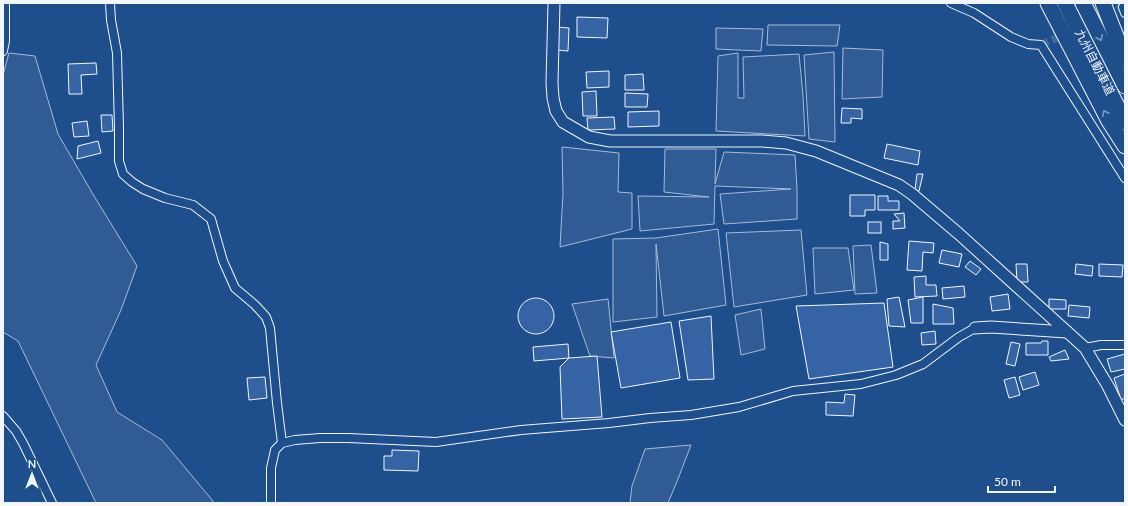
<svg xmlns="http://www.w3.org/2000/svg" width="1128" height="506" font-family="Lato,'Noto Sans JP',sans-serif">
<style>
.built{fill:#305b95;stroke:#a8bbd7}
.building{fill:#3563a3;stroke:#f2f6ff}
.lines{fill:none;stroke-linecap:round;stroke-linejoin:round}
.street-tunnel{stroke:#3f679d;stroke-width:8;stroke-dasharray:8 4;stroke-linecap:butt}
.street-casing{stroke:#f2f6ff;stroke-width:10}
.secondary-casing{stroke:#f2f6ff;stroke-width:13}
.highway-casing{stroke:#f2f6ff;stroke-width:17}
.street{stroke:#1f4e8c;stroke-width:8}
.secondary{stroke:#1f4e8c;stroke-width:11}
.highway{stroke:#1f4e8c;stroke-width:15}
.oneway{stroke:#7e9ac0}
.labels{text-anchor:middle;dominant-baseline:central;stroke-width:3;stroke-linejoin:round;paint-order:stroke}
.street-label{font-size:12px;fill:#f2f6ff;stroke:#1f4e8c}
</style>
<rect width="100%" height="100%" fill="#1f4e8c"/>
<g class="built">
<polygon points="768,25 840,25 837,46 767,45"/>
<polygon points="716,28 763,29 761,51 716,49"/>
<polygon points="843,48 883,50 882,97 842,99"/>
<polygon points="834,52 835,142 809,139 804,55"/>
<polygon points="9,53 35,56 58,134 94,196 137,266 121,310 96,365 117,412 162,440 213,501 213,503 96,503 18,341 3,332 3,75"/>
<polygon points="738,53 738,98 744,98 743,57 799,54 803,96 805,136 716,131 718,56"/>
<polygon points="562,147 619,153 618,192 632,193 632,229 560,247 563,193"/>
<polygon points="665,149 716,149 715,184 724,152 795,155 797,189 797,219 724,224 720,194 791,189 715,186 714,224 640,231 638,196 709,197 664,192"/>
<polygon points="718,229 726,305 664,316 656,244 657,317 613,322 613,239 656,238"/>
<polygon points="801,230 807,295 734,307 726,233"/>
<polygon points="871,245 877,293 855,294 853,246"/>
<polygon points="813,248 848,248 854,290 815,294"/>
<polygon points="608,299 614,358 590,356 572,304"/>
<polygon points="761,309 765,349 741,355 735,315"/>
<polygon points="691,445 678,479 668,503 630,503 632,486 645,449"/>
</g>
<g class="building">
<polygon points="577,17 608,18 607,38 577,37"/>
<polygon points="557,27 569,28 568,51 556,50"/>
<polygon points="96,63 97,74 81,75 82,94 69,94 68,64"/>
<polygon points="609,71 609,87 587,88 586,72"/>
<polygon points="643,74 644,90 625,90 625,75"/>
<polygon points="596,91 597,116 583,116 582,92"/>
<polygon points="625,93 648,94 647,107 625,107"/>
<polygon points="842,108 862,109 862,119 851,118 851,123 841,123"/>
<polygon points="659,111 659,126 628,127 628,112"/>
<polygon points="101,115 112,115 113,131 102,132"/>
<polygon points="614,117 615,129 588,130 587,118"/>
<polygon points="87,121 89,136 74,137 72,123"/>
<polygon points="98,141 101,153 77,159 78,146"/>
<polygon points="887,144 920,151 918,165 884,158"/>
<polygon points="917,174 923,174 919,191 915,190"/>
<polygon points="850,195 875,195 875,210 865,210 865,216 850,216"/>
<polygon points="878,196 888,196 888,201 899,201 899,210 878,210"/>
<polygon points="904,213 905,228 893,229 893,221 900,221 894,214"/>
<rect x="868" y="222" width="13" height="11"/>
<polygon points="909,241 934,243 933,253 923,252 922,271 907,270"/>
<polygon points="880,242 888,244 888,260 880,260"/>
<polygon points="942,250 962,254 959,267 939,263"/>
<polygon points="970,261 981,269 976,275 965,267"/>
<polygon points="1016,264 1027,264 1028,282 1017,282"/>
<polygon points="1076,264 1093,266 1092,276 1075,274"/>
<polygon points="1099,264 1123,265 1122,277 1099,276"/>
<polygon points="926,276 926,285 936,285 937,296 915,297 914,277"/>
<polygon points="964,286 965,297 943,299 942,288"/>
<polygon points="1008,294 1010,309 992,311 990,297"/>
<polygon points="899,297 905,327 889,326 887,299"/>
<polygon points="923,297 923,323 911,323 908,300"/>
<circle cx="536" cy="316" r="18"/>
<polygon points="1049,299 1066,300 1066,309 1049,309"/>
<polygon points="884,303 893,367 809,379 796,306"/>
<polygon points="933,304 953,308 954,324 933,324"/>
<polygon points="1069,305 1090,307 1089,318 1068,316"/>
<polygon points="711,316 714,379 688,380 679,321"/>
<polygon points="671,322 680,378 621,388 611,332"/>
<polygon points="935,331 936,344 922,345 921,333"/>
<polygon points="1042,341 1048,341 1048,355 1026,355 1026,343 1041,343"/>
<polygon points="1011,342 1020,344 1015,366 1006,364"/>
<polygon points="568,344 569,358 534,361 533,347"/>
<polygon points="1065,350 1069,359 1051,361 1049,357"/>
<polygon points="1125,354 1125,369 1111,372 1107,359"/>
<polygon points="597,356 602,417 562,419 560,367 569,358"/>
<polygon points="1035,372 1039,385 1023,390 1019,377"/>
<polygon points="1125,374 1125,398 1121,400 1114,378"/>
<polygon points="265,377 267,398 249,400 247,378"/>
<polygon points="1015,377 1020,395 1009,398 1004,380"/>
<polygon points="845,394 855,395 853,416 826,415 826,402 844,403"/>
<polygon points="392,450 419,451 418,471 384,470 384,456 392,456"/>
</g>
<g class="lines">
<polyline class="street-tunnel" points="1041,45 1123,7"/>
<g class="street-casing">
<g id="street">
<polyline points="110,3 111,20 117,53 119,128 119,161 123,174 132,182 143,189 165,198 193,205 211,219 223,261 235,288 255,305 266,317 270,328 277,403 282,443"/>
<polyline points="951,3 974,13 1011,37 1028,44 1041,45 1125,178"/>
<polyline points="1125,6 1123,7 1125,13"/>
<polyline points="3,51 5,41 5,3"/>
<polyline points="1085,348 1101,345 1125,345"/>
<polyline points="3,416 16,431 23,443 52,503"/>
<polyline points="271,503 271,468 275,450 282,443 295,440 320,438 348,438 436,442 521,430 609,423 650,418 691,415 739,407 793,391 861,384 896,375 923,364 959,337 975,328"/>
</g>
</g>
<g class="secondary-casing">
<g id="secondary">
<polyline points="554,3 552,83 553,98 556,111 563,122 589,137 610,141 762,141 786,143 816,151 899,185 912,194 959,234 1085,348 1108,386 1125,420"/>
<polyline points="975,328 991,327 1067,332"/>
</g>
</g>
<g class="highway-casing">
<g id="highway">
<polyline points="1048,3 1109,121 1125,146"/>
<polyline points="1065,3 1125,122"/>
<polyline points="1083,3 1125,86"/>
<polyline points="1103,3 1125,59"/>
</g>
</g>
<use href="#street" class="street"/>
<use href="#secondary" class="secondary"/>
<use href="#highway" class="highway"/>
</g>
<defs><path id="oneway-chevron" d="M-2-3.5L2.5 0L-2 3.5" fill="none" stroke-width="1.6" stroke-linecap="round" stroke-linejoin="round"/></defs>
<g class="oneway">
<use href="#oneway-chevron" transform="translate(1100 38) rotate(64)"/>
<use href="#oneway-chevron" transform="translate(1105 113) rotate(-117)"/>
</g>
<g class="labels">
<g class="street-label">
<text transform="translate(1095 62) rotate(63)">九州自動車道</text>
</g>
</g>
<rect width="1128" height="506" fill="none" stroke="#f2f6ff" stroke-width="8"/>
<g transform="translate(32 474)" stroke="#1f4e8c" stroke-width="3" paint-order="stroke">
<path d="M0-3L7 15L0 10L-7 15Z" fill="#f2f6ff"/>
<text y="-6" font-size="11" font-weight="bold" text-anchor="middle" fill="#f2f6ff">N</text>
</g>
<path d="M988 486v6h67v-6" fill="none" stroke="#f2f6ff" stroke-width="2"/>
<text x="994" y="486" font-size="12" fill="#f2f6ff" stroke="#1f4e8c" stroke-width="3" paint-order="stroke">50 m</text>
</svg>
